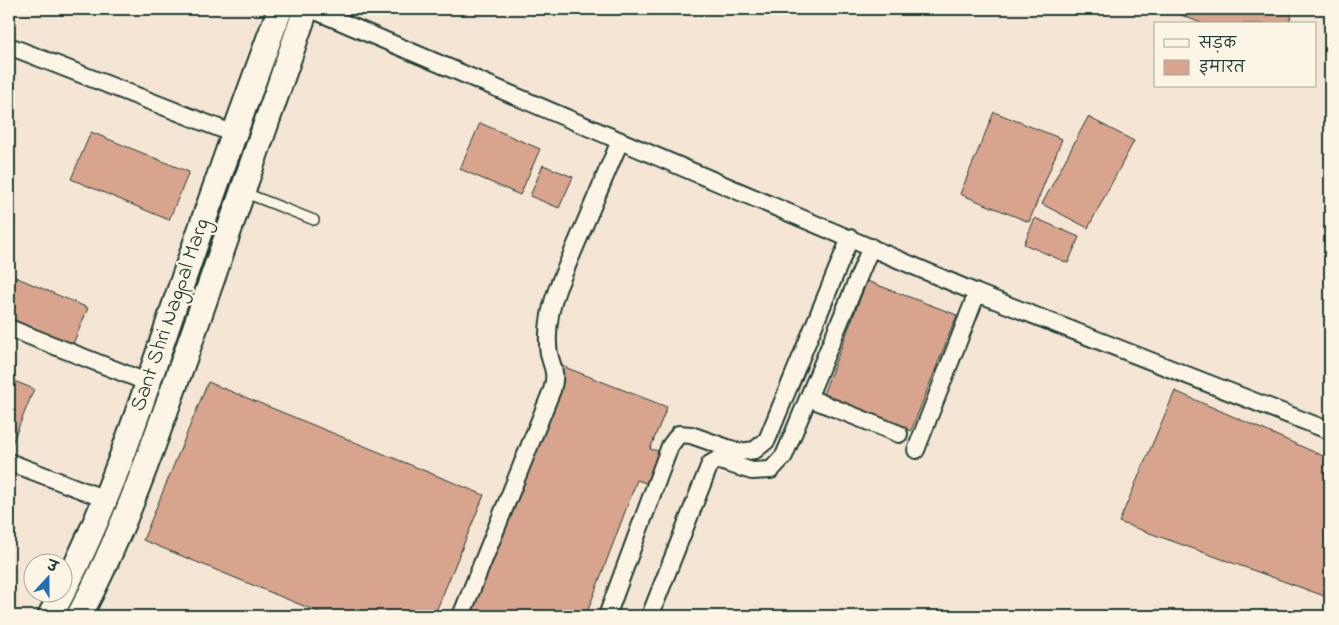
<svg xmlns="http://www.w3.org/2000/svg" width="1339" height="625" font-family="'Indie Flower','Playpen Sans Deva',sans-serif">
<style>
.building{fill:#d9a48e;stroke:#1f3d34}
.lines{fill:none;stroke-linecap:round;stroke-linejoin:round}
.lane-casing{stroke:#1f3d34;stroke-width:12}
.street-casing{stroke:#1f3d34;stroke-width:20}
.secondary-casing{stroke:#1f3d34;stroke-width:28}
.lane{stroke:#fcf5e5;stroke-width:9}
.street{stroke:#fcf5e5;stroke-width:16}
.secondary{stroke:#fcf5e5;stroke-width:24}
.labels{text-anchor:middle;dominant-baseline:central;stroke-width:4.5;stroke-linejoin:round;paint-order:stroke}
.street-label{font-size:22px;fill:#1f3d34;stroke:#fcf5e5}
</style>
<rect width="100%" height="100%" fill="#f5e5d4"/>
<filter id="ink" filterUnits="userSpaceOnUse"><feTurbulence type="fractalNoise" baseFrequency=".02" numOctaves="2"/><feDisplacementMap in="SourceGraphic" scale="10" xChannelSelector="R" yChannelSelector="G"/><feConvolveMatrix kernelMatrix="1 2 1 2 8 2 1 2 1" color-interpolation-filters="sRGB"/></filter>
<g filter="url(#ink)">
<g class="building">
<polygon points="1167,9 1294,9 1288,24 1203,24"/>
<polygon points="994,112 1062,139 1029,222 960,194"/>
<polygon points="1088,117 1134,141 1088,228 1042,204"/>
<polygon points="480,123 540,149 520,195 460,169"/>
<polygon points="91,132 189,172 169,220 71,179"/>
<polygon points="543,165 573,177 559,208 530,196"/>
<polygon points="1035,218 1079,237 1068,263 1024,244"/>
<polygon points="13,276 88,308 70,351 9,326 9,286"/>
<polygon points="867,281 957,315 911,431 823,394"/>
<polygon points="562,366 667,407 650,449 670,454 657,487 637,480 588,610 601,616 467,616"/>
<polygon points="9,379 34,389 11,446 9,445"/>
<polygon points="208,382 484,495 434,616 328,616 143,540"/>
<polygon points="1175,391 1330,459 1330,598 1119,522"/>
</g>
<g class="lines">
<g class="lane-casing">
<polyline id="lane" points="243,192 314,220"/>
</g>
<g class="street-casing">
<g id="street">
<polyline points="311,9 977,293 1330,431"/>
<polyline points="9,46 234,134"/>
<polyline points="9,328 149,383"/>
<polyline points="809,398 899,434"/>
<polyline points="916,450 977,293"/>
<polyline points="9,462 105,499"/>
<path d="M461,616L552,390C559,368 548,364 548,344C547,324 551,305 558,287L620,141"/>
<polyline points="607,616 670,446 679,434 691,435 739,452 755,450 767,440 850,238"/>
<polyline points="650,616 710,464 717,460 752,471 771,470 784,456 871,247"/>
</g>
</g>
<g class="secondary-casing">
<g id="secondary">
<path d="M50,616C105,517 140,407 176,301C209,203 244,106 280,9"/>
<path d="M79,616C124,533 155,440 187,351C227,237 267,123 306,9"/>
</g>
</g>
<use href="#lane" class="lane"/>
<use href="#street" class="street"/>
<use href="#secondary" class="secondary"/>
</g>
</g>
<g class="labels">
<g class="street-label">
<text transform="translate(171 315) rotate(-71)">Sant Shri Nagpal Marg</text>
</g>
</g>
<rect width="1339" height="625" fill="none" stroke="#fcf5e5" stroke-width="30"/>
<rect x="15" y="15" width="1309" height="595" fill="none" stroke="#1f3d34" stroke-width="2" filter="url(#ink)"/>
<rect x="1154" y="22" width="162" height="65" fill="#fcf5e5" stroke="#a4ab9e"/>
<rect x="1164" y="39" width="25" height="8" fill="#fcf5e5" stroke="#a4ab9e"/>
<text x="1199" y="48" font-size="15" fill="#1f3d34">सड़क</text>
<rect x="1164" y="60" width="25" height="15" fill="#d9a48e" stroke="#a4ab9e"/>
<text x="1199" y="72" font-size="15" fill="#1f3d34">इमारत</text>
<g transform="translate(48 578) rotate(21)"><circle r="24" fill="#fcf5e5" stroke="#a4ab9e"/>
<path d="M0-4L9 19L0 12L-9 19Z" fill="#1f6fb2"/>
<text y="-8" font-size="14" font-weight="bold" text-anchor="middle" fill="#1f3d34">उ</text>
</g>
</svg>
